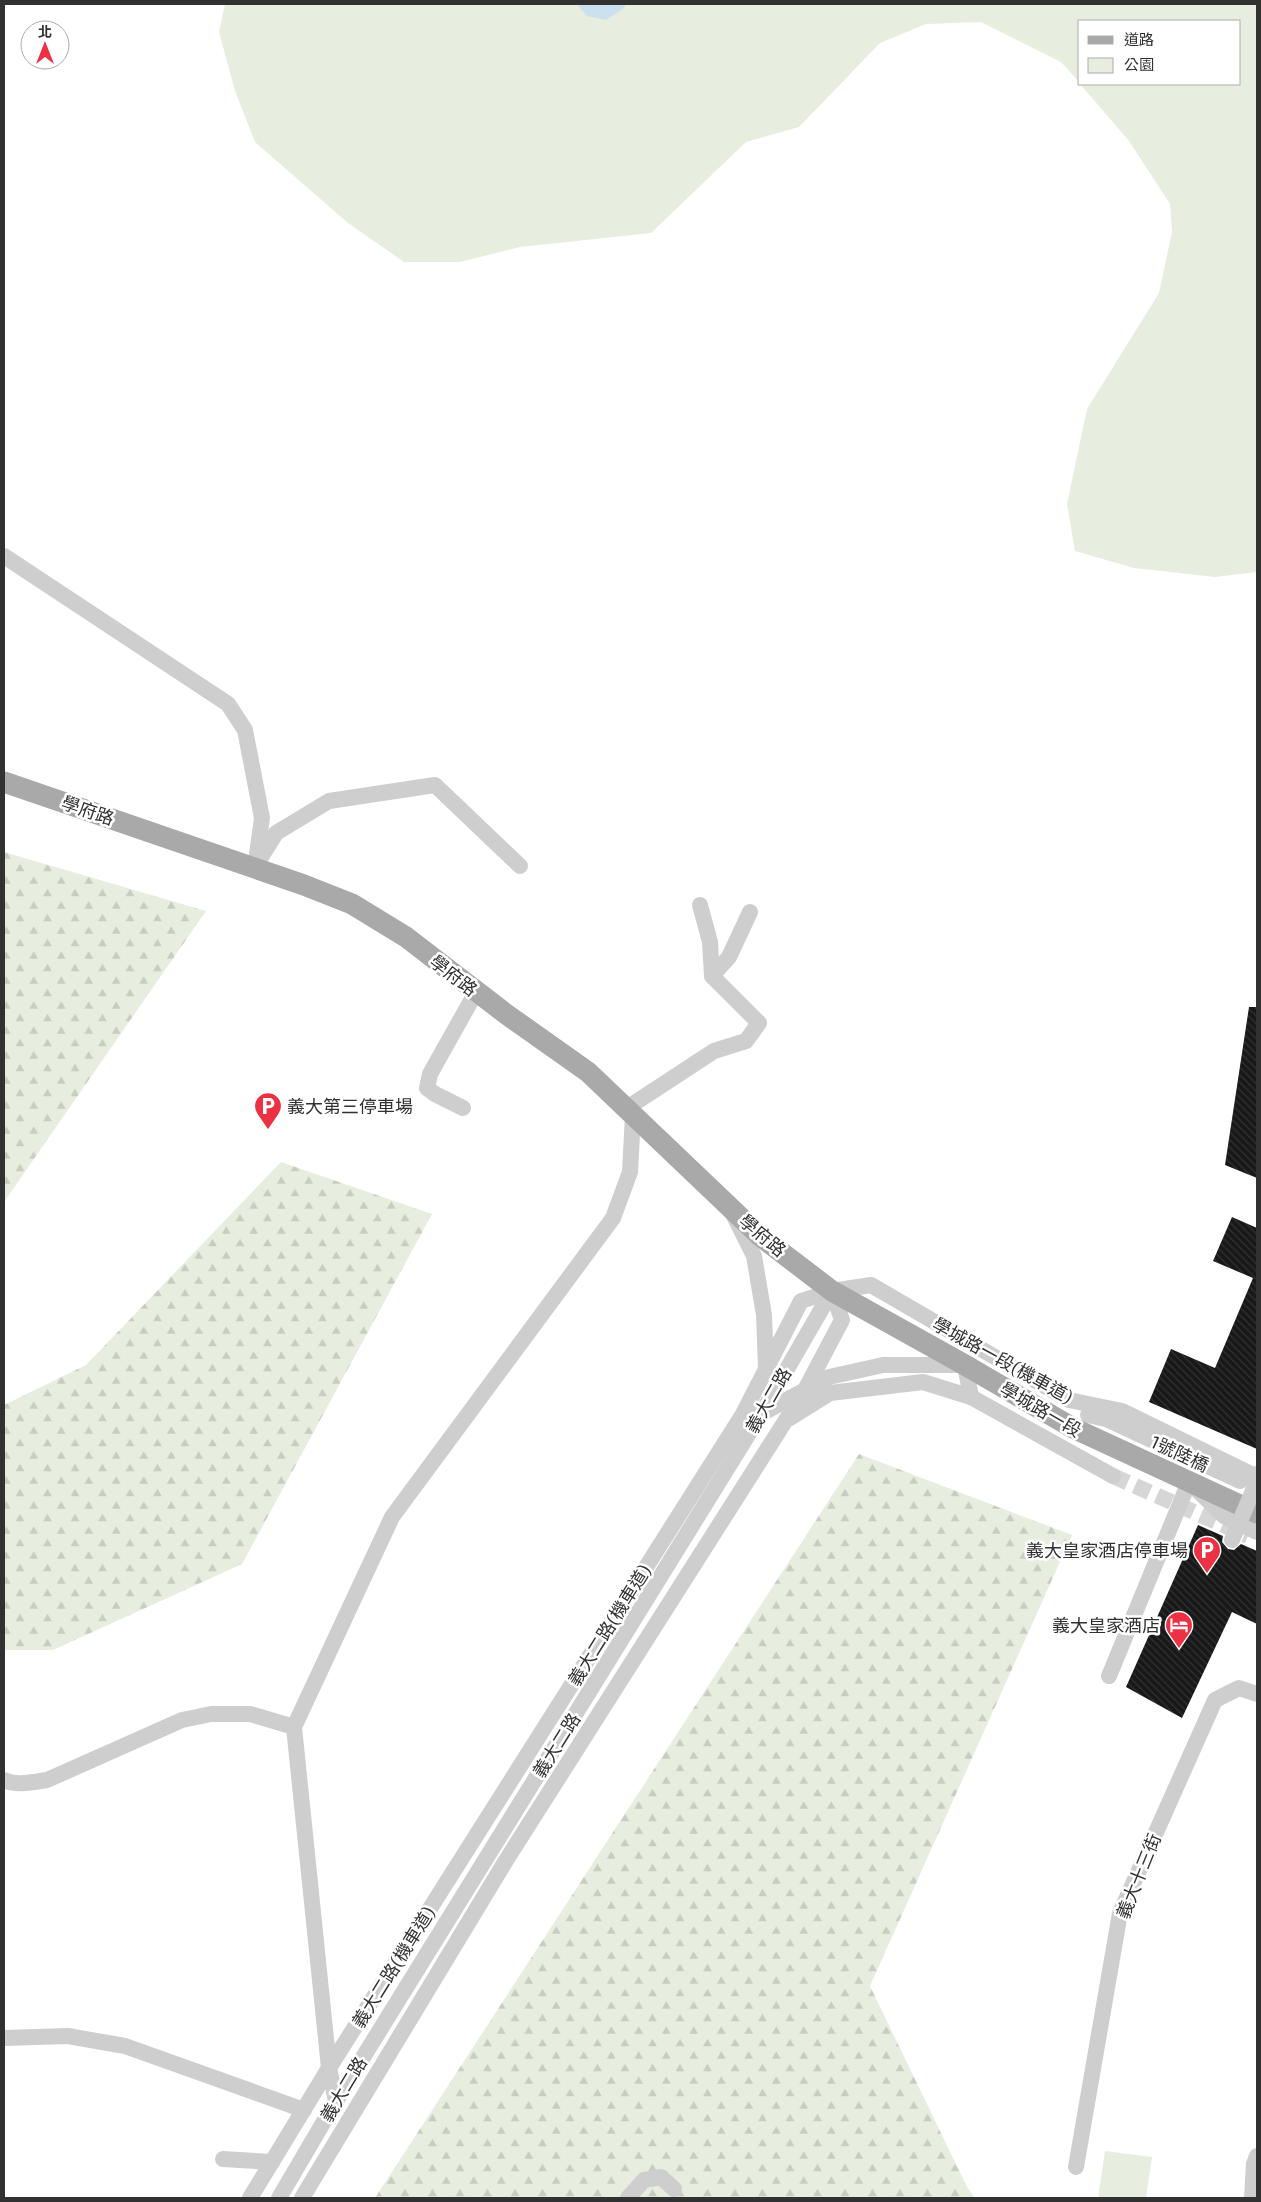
<svg xmlns="http://www.w3.org/2000/svg" width="1261" height="2202" font-family="'Exo 2','Noto Sans TC',sans-serif">
<style>
.green{fill:#e7eedf}
.forest{fill:url(#forest-firs)}
.water{fill:#cbe1ee}
.building{fill:url(#building-back-hatch)}
.lines{fill:none;stroke-linecap:round;stroke-linejoin:round}
.minor-tunnel{stroke:#d6d6d6;stroke-width:16;stroke-dasharray:16 8;stroke-linecap:butt}
.minor{stroke:#cecece;stroke-width:16}
.major{stroke:#a9a9a9;stroke-width:21}
.minor-bridge{stroke:#cecece;stroke-width:16}
.labels{text-anchor:middle;dominant-baseline:central;stroke-width:5;stroke-linejoin:round;paint-order:stroke}
.street-label{font-size:18px;fill:#313131;stroke:#fff}
.poi-label{font-size:18px;fill:#313131;stroke:#fff;text-anchor:end}
</style>
<defs>
<pattern id="forest-firs" width="22" height="20" patternUnits="userSpaceOnUse" patternTransform="scale(1.25)"><rect width="22" height="20" fill="#e7eedf"/><path d="M5 1l3.5 6h-7zM16 11l3.5 6h-7z" fill="#c7cdc0"/></pattern>
<pattern id="building-back-hatch" width="6" height="6" patternUnits="userSpaceOnUse" patternTransform="scale(1.25)"><rect width="6" height="6" fill="#181818"/><path d="M-1 5l2 2M0 0l6 6M5-1l2 2" fill="none" stroke="#313131"/></pattern>
</defs>
<rect width="100%" height="100%" fill="#fff"/>
<g class="green">
<polygon points="225,4 1257,4 1257,572 1215,577 1134,568 1075,551 1067,504 1087,409 1159,293 1172,232 1170,204 1129,141 1080,84 1240,84 1240,21 1080,21 1080,83 1061,62 981,22 926,24 880,43 799,127 746,142 651,233 520,247 460,262 404,262 348,223 255,142 235,91 219,32"/>
<polygon points="1105,2151 1152,2157 1146,2198 1098,2198"/>
</g>
<g class="forest">
<polygon points="4,852 206,911 4,1202"/>
<polygon points="281,1162 432,1214 242,1564 53,1650 4,1650 4,1405 86,1365"/>
<polygon points="859,1454 1072,1535 870,1986 967,2187 975,2198 375,2198"/>
</g>
<polygon class="water" points="577,4 626,4 624,8 606,20 587,16"/>
<g class="building">
<polygon points="1249,1007 1257,1007 1257,1178 1225,1165"/>
<polygon points="1232,1217 1257,1228 1257,1449 1149,1402 1171,1349 1215,1368 1253,1278 1213,1261"/>
<polygon points="1198,1525 1223,1536 1222,1542 1228,1549 1234,1550 1241,1544 1257,1551 1257,1624 1232,1612 1182,1718 1126,1687"/>
</g>
<g class="lines">
<polyline class="minor-tunnel" points="1113,1476 1248,1536"/>
<g class="minor">
<polyline points="4,556 228,704 245,730 262,818 255,868"/>
<polyline points="258,862 276,833 329,801 435,785 520,866"/>
<polyline points="700,905 710,942 712,976"/>
<polyline points="463,1108 435,1094 427,1088 430,1074 476,992"/>
<polyline points="627,1108 714,1051 746,1041 759,1023 712,976 729,957 750,912"/>
<polyline points="734,1216 754,1256 764,1315 766,1368"/>
<polyline points="761,1414 829,1377 883,1365 965,1365 971,1397 1113,1476"/>
<polyline points="1088,1415 1106,1419 1240,1481"/>
<polyline points="790,1418 830,1393 923,1382 971,1397"/>
<polyline points="1109,1676 1189,1482 1224,1516 1257,1532"/>
<path d="M4,1780C16,1786 34,1782 47,1780L182,1720L211,1714H250L294,1727"/>
<polyline points="4,2038 68,2036 125,2046 304,2110"/>
<polyline points="336,2101 329,2068 294,1727 392,1517 613,1218 630,1172 633,1115"/>
<polyline points="223,2159 272,2162"/>
<polyline points="1076,2167 1120,1913 1215,1700 1239,1688 1257,1694"/>
<polyline points="250,2198 329,2068 743,1414 801,1301 832,1291 871,1285 1069,1400 1122,1411 1257,1477"/>
<polyline points="279,2198 336,2101 761,1414 832,1291"/>
<polyline points="302,2198 505,1862 805,1390 842,1320 832,1291"/>
<polyline points="628,2198 644,2180 661,2177 674,2189"/>
<polyline points="1252,2198 1254,2164 1257,2156"/>
</g>
<polyline class="major" points="4,782 304,885 352,904 406,937 506,1014 588,1072 760,1236 832,1291 965,1365 1073,1428 1257,1513"/>
<polyline class="minor-bridge" points="1232,1540 1254,1488 1257,1474"/>
</g>
<defs>
<g id="parking-pin" transform="scale(1.4375)"><path d="M0 17L-7.5 6A9.5 9.5 0 1 1 7.5 6Z" fill="#eb3143" stroke="#fff"/><path d="M-3.5-5.5H1a3.5 3.5 0 0 1 0 7H-1V5.5H-3.5ZM-1-3.4V-.6H.8a1.4 1.4 0 0 0 0-2.8Z" fill="#fff"/></g>
<g id="hotel-pin" transform="scale(1.4375)"><path d="M0 17L-7.5 6A9.5 9.5 0 1 1 7.5 6Z" fill="#eb3143" stroke="#fff"/><path d="M-6-4.5h1.5V1H6V5H4.5V3h-9V5H-6ZM-4 0a1.8 1.8 0 1 1 3.6 0ZM.5 0V-2.5h3Q6-2.5 6 0Z" fill="#fff"/></g>
</defs>
<g fill-rule="evenodd">
<use href="#parking-pin" x="268" y="1106"/>
<use href="#parking-pin" x="1207" y="1550"/>
<use href="#hotel-pin" x="1179" y="1625"/>
</g>
<g class="labels">
<g class="street-label">
<text transform="translate(88 810) rotate(19)">學府路</text>
<text transform="translate(454 975) rotate(38)">學府路</text>
<text transform="translate(763 1235) rotate(40)">學府路</text>
<text transform="translate(1003 1360) rotate(29)">學城路一段(機車道)</text>
<text transform="translate(768 1400) rotate(-60)">義大二路</text>
<text transform="translate(1041 1409) rotate(30)">學城路一段</text>
<text transform="translate(1180 1453) rotate(25)">1號陸橋</text>
<text transform="translate(609 1625) rotate(-58)">義大二路(機車道)</text>
<text transform="translate(556 1745) rotate(-58)">義大二路</text>
<text transform="translate(1138 1876) rotate(-68)">義大十三街</text>
<text transform="translate(393 1967) rotate(-58)">義大二路(機車道)</text>
<text transform="translate(343 2089) rotate(-59)">義大二路</text>
</g>
<g class="poi-label">
<text x="287" y="1106" text-anchor="start">義大第三停車場</text>
<text x="1188" y="1550">義大皇家酒店停車場</text>
<text x="1160" y="1625">義大皇家酒店</text>
</g>
</g>
<rect width="1261" height="2202" fill="none" stroke="#313131" stroke-width="10"/>
<rect x="1078" y="20" width="162" height="65" fill="#ffffff" stroke="#adadad"/>
<rect x="1088" y="36" width="25" height="8" fill="#a9a9a9" stroke="#adadad"/>
<text x="1124" y="45" font-size="15" fill="#313131">道路</text>
<rect x="1088" y="58" width="25" height="15" fill="#e7eedf" stroke="#adadad"/>
<text x="1124" y="70" font-size="15" fill="#313131">公園</text>
<g transform="translate(45 45)"><circle r="24" fill="#ffffff" stroke="#adadad"/>
<path d="M0-4L9 19L0 12L-9 19Z" fill="#eb3143"/>
<text y="-8" font-size="14" font-weight="bold" text-anchor="middle" fill="#313131">北</text>
</g>
</svg>
